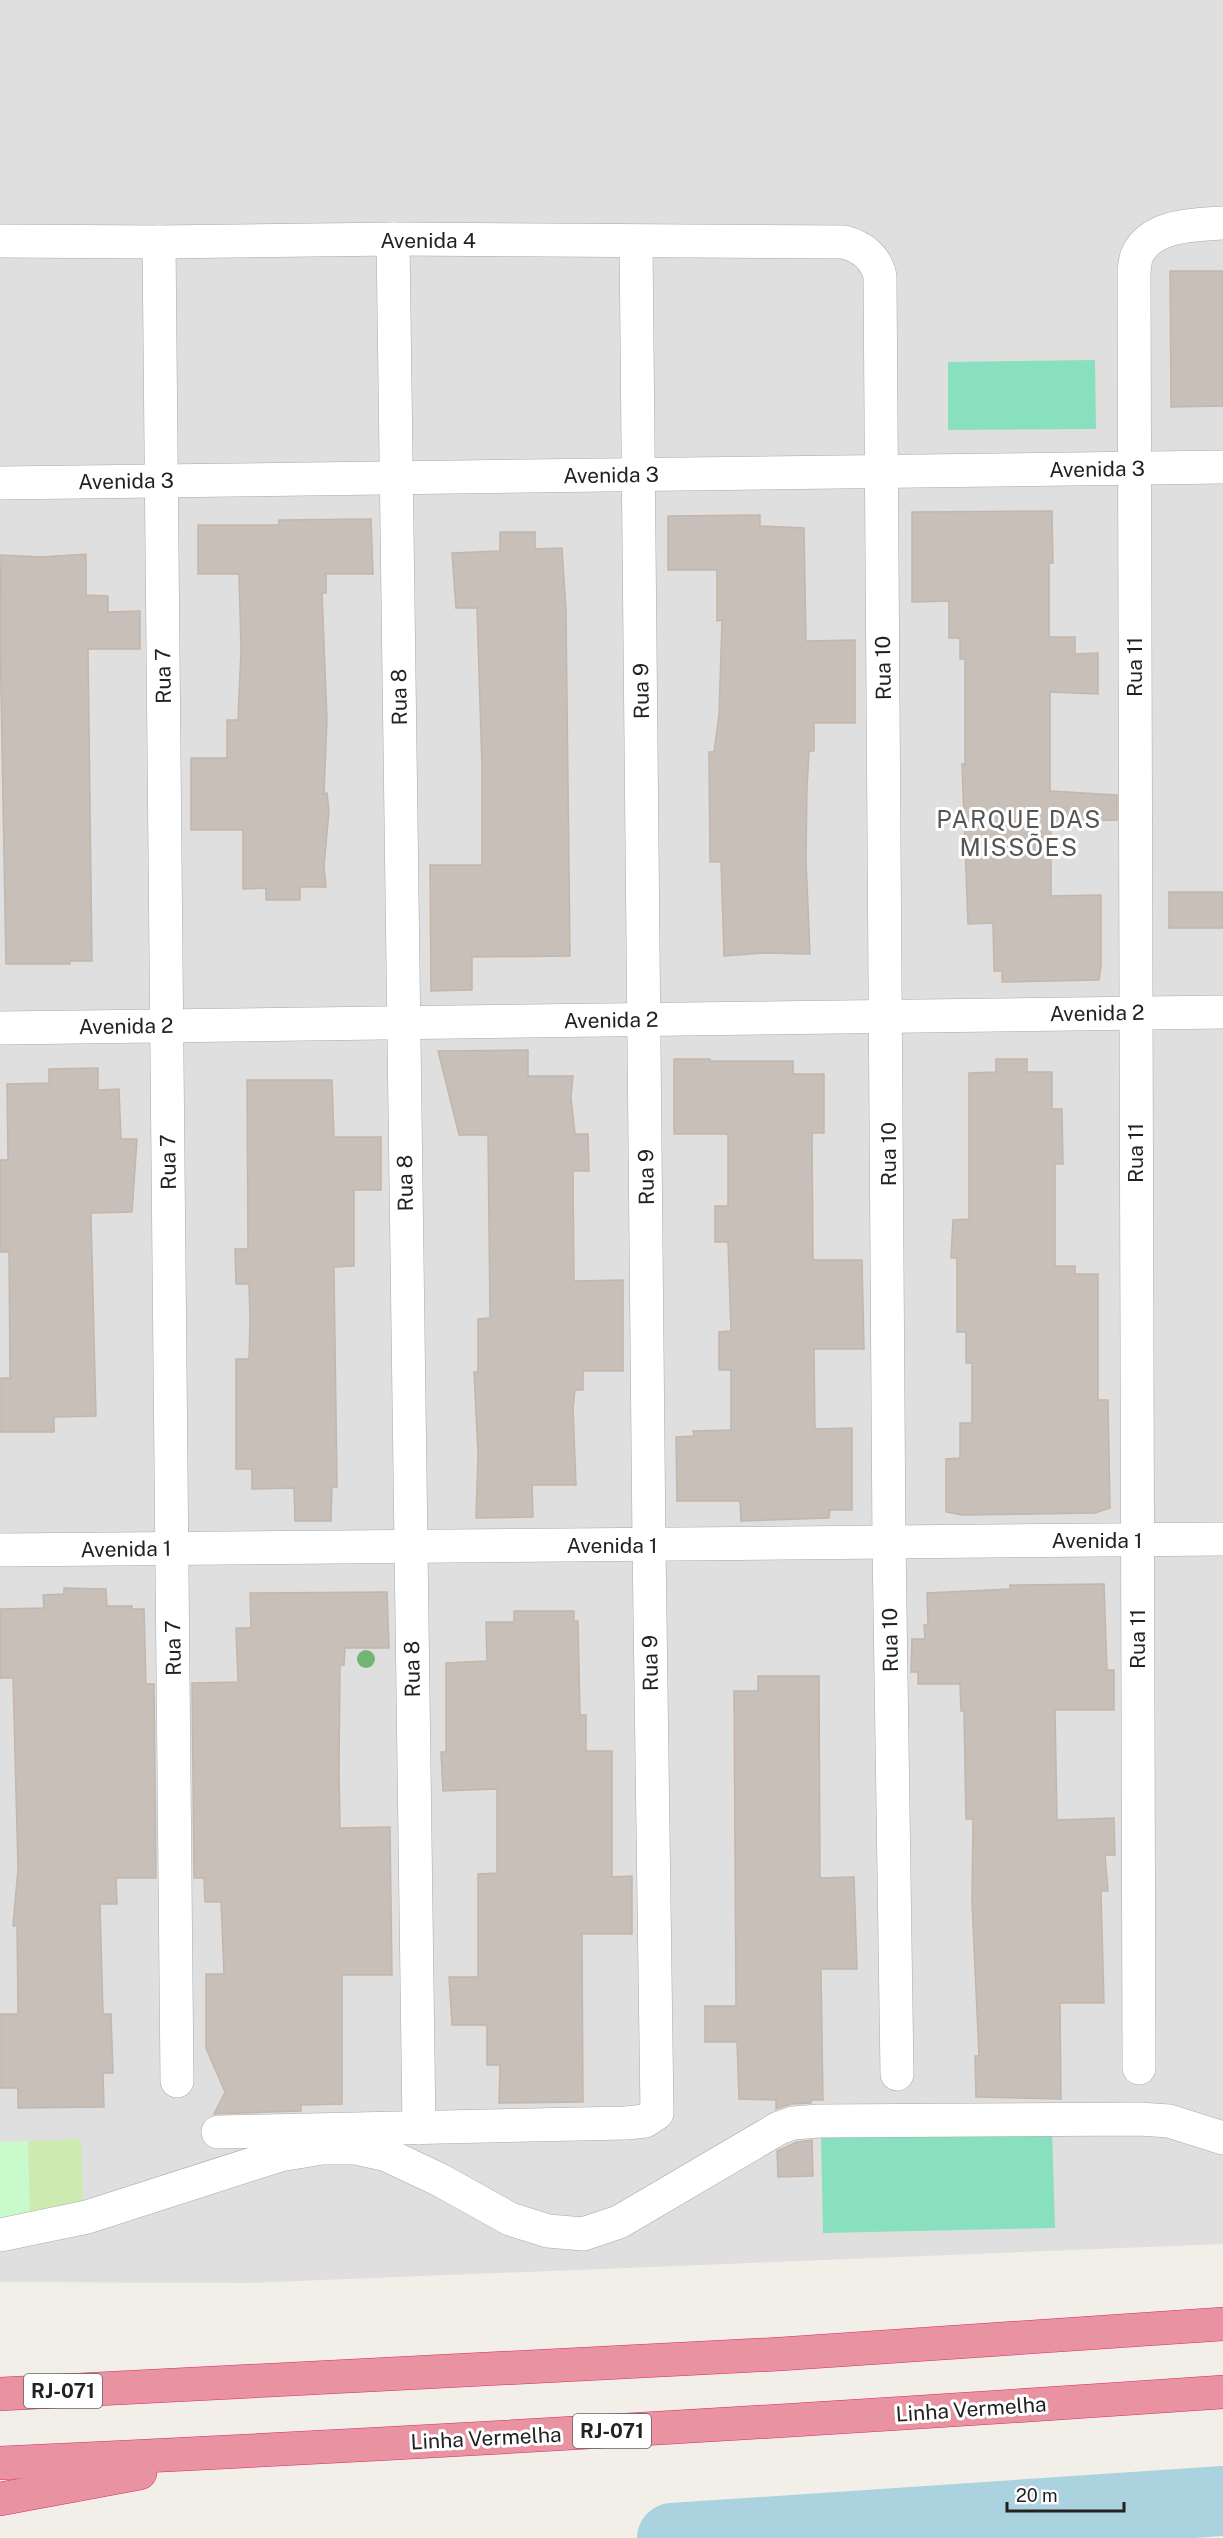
<svg xmlns="http://www.w3.org/2000/svg" width="1223" height="2538" font-family="'Public Sans',sans-serif">
<style>
.residential{fill:#e0dfdf}
.grass{fill:#cdebb0}
.park{fill:#c8facc}
.pitch{fill:#88e0be}
.lines{fill:none;stroke-linecap:round;stroke-linejoin:round}
.river{stroke:#aad3df;stroke-width:70}
.building{fill:#c7bfb8;stroke:#c4b6ab;stroke-width:1.5}
.pedestrian-casing{stroke:#a9a9a9;stroke-width:34}
.minor-casing{stroke:#a9a9a9;stroke-width:34}
.motorway-casing{stroke:#dc2a67;stroke-width:34}
.pedestrian{stroke:#fff;stroke-width:33}
.minor{stroke:#fff;stroke-width:33}
.motorway{stroke:#e892a2;stroke-width:33}
.tree{fill:#74b475}
.labels{text-anchor:middle;dominant-baseline:central;stroke-width:6;stroke-linejoin:round;paint-order:stroke}
.shield{fill:#fff;stroke:#646464;stroke-width:1.5}
.shield-label{font-size:20px;font-weight:bold;fill:#222}
.street-label{font-size:21px;fill:#222;stroke:#fff}
.quarter-label{font-size:24px;letter-spacing:1.5px;fill:#555;stroke:#fff}
</style>
<rect width="100%" height="100%" fill="#f2efe9"/>
<polygon class="residential" points="0,0 1223,0 1223,2244 250,2283 0,2282"/>
<polygon class="grass" points="81,2139 83,2205 30,2218 28,2141"/>
<polygon class="park" points="28,2141 30,2218 0,2227 0,2142"/>
<g class="pitch">
<polygon points="1095,360 1096,429 948,430 948,362"/>
<polygon points="1052,2130 1055,2228 823,2233 821,2135"/>
</g>
<g class="lines">
<polyline class="river" points="672,2538 1223,2501"/>
</g>
<g class="building">
<polygon points="1170,271 1223,271 1223,406 1171,407"/>
<polygon points="1052,511 1053,563 1049,563 1049,637 1075,637 1075,654 1098,653 1098,694 1050,692 1050,791 1117,795 1117,820 1051,822 1051,896 1101,895 1101,967 1099,980 1002,982 1002,971 994,971 993,923 968,924 962,764 965,764 965,659 960,659 960,638 949,638 949,601 912,602 912,512"/>
<polygon points="760,515 760,526 804,528 806,641 855,640 855,723 814,723 814,751 809,751 807,788 806,860 810,954 765,953 724,956 721,862 710,862 709,752 714,752 719,715 722,620 717,621 717,570 668,570 668,516"/>
<polygon points="371,519 373,574 326,574 326,593 322,593 327,719 324,794 327,793 329,811 324,866 326,887 300,887 300,900 266,900 266,888 243,889 243,830 191,830 191,758 227,758 227,720 238,720 241,649 239,574 198,574 198,525 279,525 279,520"/>
<polygon points="500,532 535,532 535,549 562,548 566,611 570,956 472,957 472,990 431,991 430,865 482,865 482,769 477,608 456,608 452,553 500,551"/>
<polygon points="86,554 86,595 108,596 108,612 140,611 140,649 88,649 92,961 70,961 70,964 6,964 0,636 1,555 42,557"/>
<rect x="1169" y="892" width="54" height="36"/>
<polygon points="528,1050 528,1076 573,1076 571,1098 575,1134 588,1134 589,1171 573,1171 574,1281 623,1280 623,1371 583,1371 583,1390 575,1390 573,1408 576,1485 532,1485 533,1517 476,1518 478,1453 474,1372 478,1372 478,1319 490,1318 488,1135 459,1135 438,1051"/>
<polygon points="674,1059 710,1059 710,1061 793,1061 793,1074 824,1074 824,1133 812,1133 813,1260 862,1260 864,1349 814,1349 815,1429 852,1428 852,1510 830,1510 829,1518 741,1521 740,1501 677,1501 676,1437 694,1436 693,1431 731,1430 731,1370 719,1370 719,1332 731,1331 728,1242 715,1242 715,1206 728,1206 728,1134 674,1134"/>
<polygon points="996,1059 1027,1059 1027,1072 1052,1072 1052,1109 1062,1109 1063,1164 1055,1164 1055,1266 1075,1266 1075,1274 1098,1274 1098,1400 1108,1400 1110,1508 1095,1513 962,1515 946,1512 946,1459 960,1458 960,1423 972,1423 972,1363 966,1363 966,1332 957,1332 957,1258 951,1258 953,1220 969,1219 969,1073 996,1072"/>
<polygon points="98,1068 98,1090 119,1089 121,1139 137,1139 132,1212 91,1213 96,1416 54,1417 54,1432 1,1432 1,1378 10,1378 9,1252 0,1252 0,1160 8,1160 7,1084 49,1083 49,1069"/>
<polygon points="247,1080 332,1080 334,1137 381,1137 381,1190 354,1190 354,1266 334,1267 337,1487 332,1487 331,1521 295,1521 294,1488 252,1489 252,1469 236,1469 236,1359 249,1359 250,1322 249,1284 236,1284 235,1249 248,1249"/>
<polygon points="1104,1584 1107,1670 1114,1670 1114,1710 1055,1710 1057,1820 1114,1818 1115,1855 1105,1855 1108,1891 1101,1891 1104,2003 1060,2003 1061,2099 976,2097 975,2056 979,2056 972,1902 973,1819 966,1819 964,1711 961,1711 960,1684 918,1684 918,1672 911,1672 912,1639 925,1639 924,1625 928,1625 927,1593 1010,1589 1010,1585"/>
<polygon points="64,1588 106,1589 107,1606 132,1606 132,1609 144,1609 146,1684 154,1684 156,1878 116,1878 117,1904 100,1904 103,2014 111,2014 113,2073 103,2073 104,2107 18,2108 18,2088 1,2088 1,2014 18,2014 17,1926 13,1926 18,1869 13,1678 0,1678 0,1609 44,1608 43,1595 64,1594"/>
<polygon points="387,1592 389,1648 345,1648 344,1665 340,1665 339,1771 340,1828 390,1827 392,1975 342,1975 342,2104 301,2105 301,2111 214,2114 225,2092 206,2048 206,1974 224,1974 221,1902 205,1902 204,1878 194,1878 192,1683 238,1682 236,1628 251,1628 250,1593"/>
<polygon points="514,1611 574,1611 574,1621 578,1621 580,1715 586,1715 586,1751 612,1751 612,1877 632,1876 632,1934 582,1934 583,2102 499,2103 500,2065 487,2065 487,2025 452,2025 449,1977 478,1977 478,1874 497,1873 497,1789 443,1791 441,1752 446,1752 446,1663 487,1661 486,1622 514,1622"/>
<polygon points="758,1676 819,1676 820,1878 854,1877 857,1969 821,1969 823,2100 811,2100 811,2103 791,2104 776,2109 776,2100 739,2099 737,2042 705,2042 705,2006 736,2006 734,1691 758,1691"/>
<polygon points="812,2140 813,2176 778,2177 777,2151 797,2142"/>
</g>
<g class="lines">
<g class="pedestrian-casing">
<polyline id="pedestrian" points="0,2235 87,2217 280,2155 322,2148 355,2148 387,2155 440,2180 510,2219 548,2231 583,2234 619,2222 779,2128 793,2123 820,2121 1139,2119 1169,2121 1223,2138"/>
</g>
<g class="minor-casing">
<g id="minor">
<polyline points="393,239 419,2128"/>
<path d="M0,241L159,242L393,239L844,242C863,247 876,258 880,276L889,1542L897,2074"/>
<polyline points="159,242 177,2081"/>
<polyline points="0,483 1223,467"/>
<polyline points="0,1028 1223,1012"/>
<polyline points="0,1550 1223,1539"/>
<path d="M1139,2068L1134,271C1135,266 1135,258 1138,253C1154,224 1195,225 1223,223"/>
<polyline points="218,2132 626,2123 645,2121 657,2113 649,1545 636,242"/>
</g>
</g>
<g class="motorway-casing">
<g id="motorway">
<polyline points="0,2394 780,2354 1223,2324"/>
<path d="M0,2463C408,2444 816,2420 1223,2392"/>
<polyline points="0,2499 140,2473"/>
</g>
</g>
<use href="#pedestrian" class="pedestrian"/>
<use href="#minor" class="minor"/>
<use href="#motorway" class="motorway"/>
</g>
<circle class="tree" cx="366" cy="1659" r="9"/>
<g class="labels">
<g class="shield">
<rect x="24" y="2374" width="78" height="34" rx="4.5"/>
<rect x="573" y="2414" width="78" height="34" rx="4.5"/>
</g>
<g class="shield-label">
<text x="63" y="2391">RJ-071</text>
<text x="612" y="2431">RJ-071</text>
</g>
<g class="street-label">
<text x="428" y="240">Avenida 4</text>
<text transform="translate(1097 469) rotate(-1)">Avenida 3</text>
<text transform="translate(611 475) rotate(-1)">Avenida 3</text>
<text transform="translate(126 481) rotate(-1)">Avenida 3</text>
<text transform="translate(1134 667) rotate(-90)">Rua 11</text>
<text transform="translate(883 668) rotate(-91)">Rua 10</text>
<text transform="translate(163 676) rotate(-91)">Rua 7</text>
<text transform="translate(641 691) rotate(-91)">Rua 9</text>
<text transform="translate(399 697) rotate(-91)">Rua 8</text>
<text transform="translate(1097 1013) rotate(-1)">Avenida 2</text>
<text transform="translate(611 1020) rotate(-1)">Avenida 2</text>
<text transform="translate(126 1026) rotate(-1)">Avenida 2</text>
<text transform="translate(1135 1153) rotate(-90)">Rua 11</text>
<text transform="translate(888 1154) rotate(-90)">Rua 10</text>
<text transform="translate(168 1162) rotate(-91)">Rua 7</text>
<text transform="translate(646 1177) rotate(-91)">Rua 9</text>
<text transform="translate(405 1183) rotate(-91)">Rua 8</text>
<text x="1097" y="1540">Avenida 1</text>
<text x="612" y="1545">Avenida 1</text>
<text transform="translate(126 1549) rotate(-1)">Avenida 1</text>
<text transform="translate(1137 1639) rotate(-90)">Rua 11</text>
<text transform="translate(890 1640) rotate(-91)">Rua 10</text>
<text transform="translate(173 1648) rotate(-91)">Rua 7</text>
<text transform="translate(650 1663) rotate(-91)">Rua 9</text>
<text transform="translate(412 1669) rotate(-91)">Rua 8</text>
<text transform="translate(971 2409) rotate(-4)">Linha Vermelha</text>
<text transform="translate(486 2438) rotate(-3)">Linha Vermelha</text>
</g>
<g class="quarter-label">
<text x="1019" y="819">PARQUE DAS<tspan x="1019" dy="28">MISSÕES</tspan></text>
</g>
</g>
<path d="M1007 2502v9h117v-9" fill="none" stroke="#222222" stroke-width="3"/>
<text x="1016" y="2502" font-size="18" fill="#222222" stroke="#ffffff" stroke-width="4.5" paint-order="stroke">20 m</text>
</svg>
